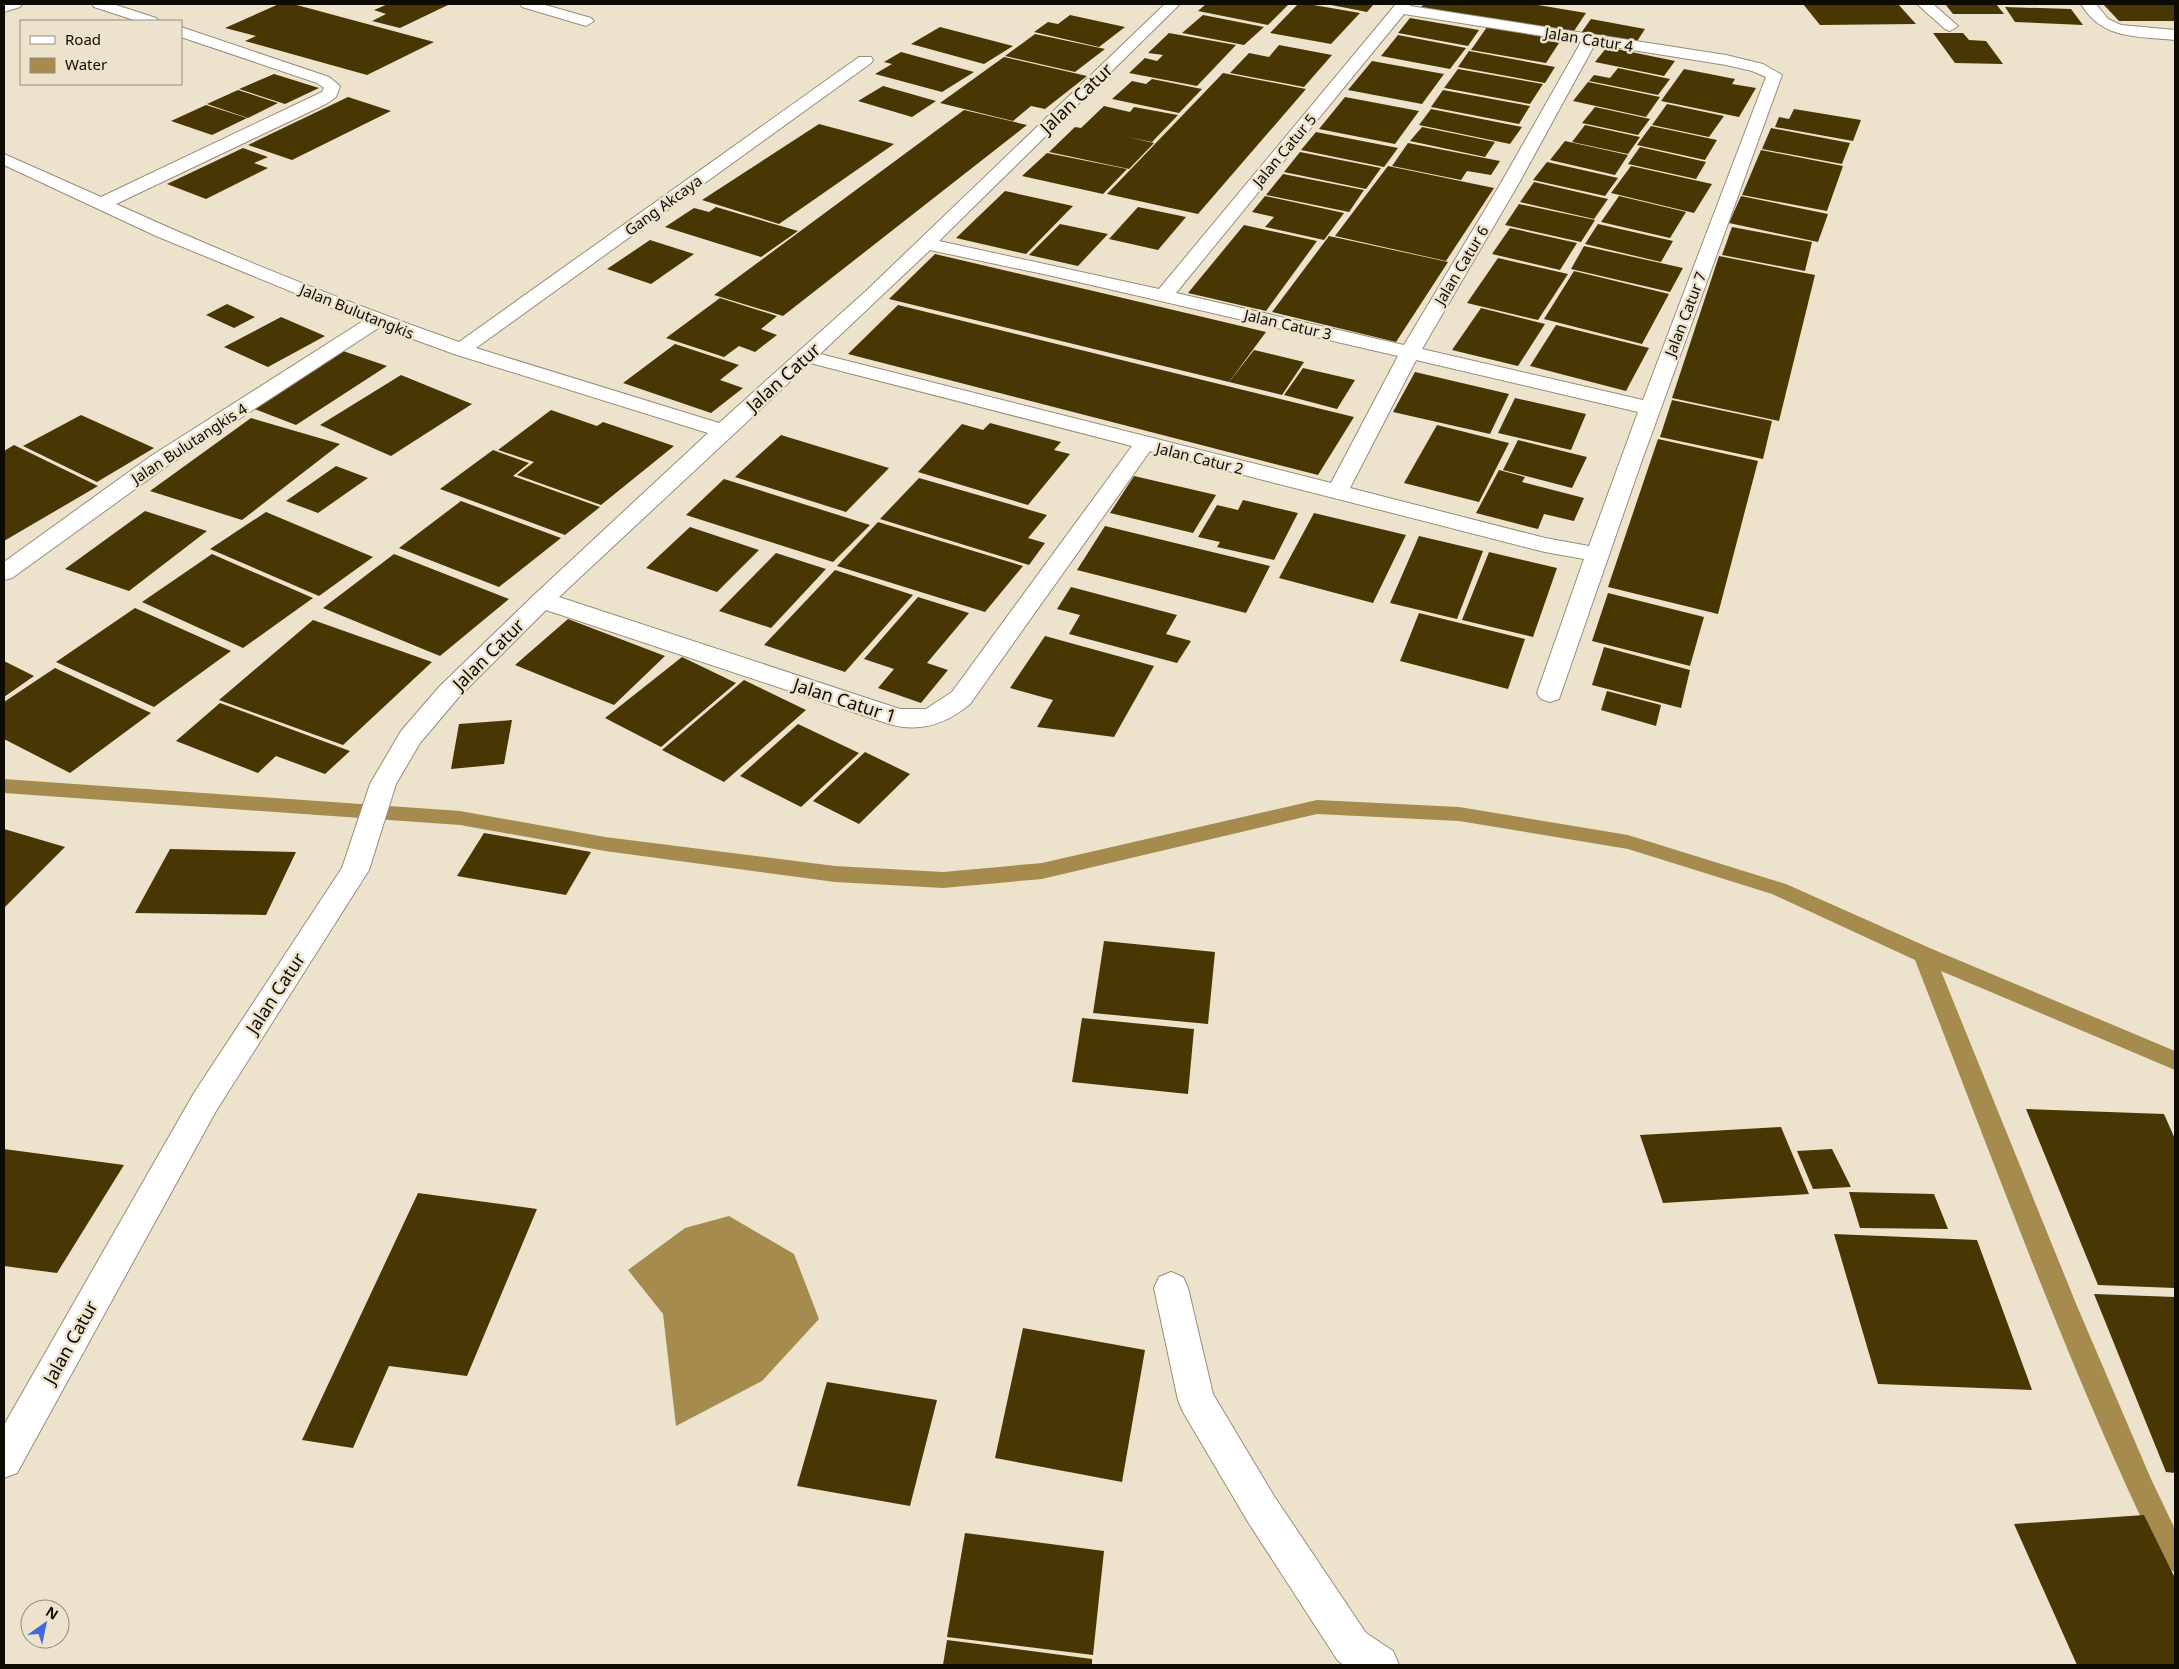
<svg xmlns="http://www.w3.org/2000/svg" width="2179" height="1669" font-family="'Noto Sans',sans-serif">
<style>
.water{fill:#a68b4e}
.lines{fill:none;stroke-linecap:round;stroke-linejoin:round}
.stream{fill:#a68b4e;fill-rule:evenodd}
.building{fill:#493703}
.minor-casing{stroke:#978d79;stroke-width:2}
.minor{fill:#fff;fill-rule:evenodd}
.labels{text-anchor:middle;dominant-baseline:central;stroke-width:5;stroke-linejoin:round;paint-order:stroke}
.far-street-label{font-size:15px;fill:#0e0b05;stroke:#ede3cc}
.street-label{font-size:18px;fill:#0e0b05;stroke:#ede3cc}
</style>
<rect width="100%" height="100%" fill="#ede3cc"/>
<polygon class="water" points="729,1216 794,1254 819,1319 762,1381 676,1426 663,1314 628,1270 685,1228"/>
<g class="lines">
<path class="stream" d="M4,779L460,811L605,837L835,866L943,872L1042,863L1317,800L1459,807L1628,835L1786,884L1932,949L2175,1051V1070L1941,971L2077,1306L2151,1479L2175,1529V1572L2165,1568C2069,1371 1995,1164 1915,960L1772,894L1628,849L1459,821L1317,814L1042,879L943,888L835,882L605,851L460,825L4,793Z"/>
</g>
<g class="building">
<polygon points="279,4 293,4 434,42 367,75 245,41 256,36 225,28"/>
<polygon points="388,4 443,4 448,5 400,28 372,21 386,14 374,10"/>
<polygon points="1206,4 1283,4 1288,5 1268,25 1198,11"/>
<polygon points="1298,4 1308,4 1360,13 1331,44 1270,33"/>
<polygon points="1326,4 1374,4 1367,12"/>
<polygon points="1424,4 1532,4 1586,13 1572,34 1421,7"/>
<polygon points="1803,4 1898,4 1916,24 1820,25"/>
<polygon points="1945,4 1996,4 2004,14 1953,14"/>
<polygon points="2103,4 2175,4 2175,21 2119,21"/>
<polygon points="2005,7 2071,9 2083,25 2015,22"/>
<polygon points="1070,15 1125,27 1099,47 1034,32 1048,22 1058,24"/>
<polygon points="1203,15 1264,27 1244,45 1182,33"/>
<polygon points="1410,18 1479,30 1468,46 1398,33"/>
<polygon points="1591,19 1645,29 1636,43 1581,33"/>
<polygon points="940,27 1013,46 984,64 911,44"/>
<polygon points="1487,27 1561,40 1546,63 1471,50"/>
<polygon points="1169,33 1236,45 1197,86 1129,73 1145,58 1157,61 1163,55 1148,53"/>
<polygon points="1933,33 1963,33 1969,40 1986,41 2003,64 1955,63"/>
<polygon points="1035,34 1105,49 1075,72 1005,56"/>
<polygon points="1398,35 1466,48 1450,69 1381,56"/>
<polygon points="1279,45 1332,55 1304,87 1230,73 1249,53 1269,57"/>
<polygon points="1607,47 1675,61 1664,76 1595,62"/>
<polygon points="1469,51 1555,67 1545,83 1458,67"/>
<polygon points="901,52 974,72 942,92 875,74 892,64 884,62"/>
<polygon points="1004,57 1087,76 1045,109 1031,106 1013,121 940,103"/>
<polygon points="1372,61 1444,74 1422,104 1348,90"/>
<polygon points="1618,68 1670,79 1658,95 1589,81 1594,75 1610,78"/>
<polygon points="1458,69 1543,84 1530,104 1444,88"/>
<polygon points="1684,69 1735,79 1732,84 1756,88 1739,117 1661,101"/>
<polygon points="1223,73 1306,89 1198,214 1107,194"/>
<polygon points="274,74 319,88 285,104 239,89"/>
<polygon points="1152,79 1202,89 1179,113 1112,99 1132,81 1146,84"/>
<polygon points="1588,82 1660,97 1646,117 1573,101"/>
<polygon points="883,86 936,101 912,117 858,101"/>
<polygon points="238,90 278,103 248,118 207,104"/>
<polygon points="1443,90 1530,106 1519,124 1431,107"/>
<polygon points="348,97 391,111 292,160 248,145"/>
<polygon points="1345,97 1419,111 1395,144 1319,129"/>
<polygon points="1667,104 1724,116 1709,137 1652,125"/>
<polygon points="206,105 247,118 212,135 171,121"/>
<polygon points="1104,106 1130,112 1134,107 1178,115 1152,142 1127,137 1154,143 1129,169 1049,152 1075,127 1081,128"/>
<polygon points="1595,107 1650,119 1638,135 1582,123"/>
<polygon points="1431,109 1522,127 1510,144 1419,125"/>
<polygon points="1794,109 1861,120 1853,141 1775,127 1779,117 1789,119"/>
<polygon points="964,110 1027,125 783,316 714,295"/>
<polygon points="819,124 894,144 779,224 702,200"/>
<polygon points="1585,125 1640,137 1628,154 1572,142"/>
<polygon points="1651,126 1717,140 1705,160 1637,145"/>
<polygon points="1422,127 1495,142 1485,157 1410,141"/>
<polygon points="1771,128 1850,143 1842,164 1762,149"/>
<polygon points="1316,132 1398,148 1384,167 1301,150"/>
<polygon points="1565,141 1628,155 1615,175 1550,160"/>
<polygon points="1408,143 1500,161 1491,175 1467,171 1461,180 1392,166"/>
<polygon points="1640,147 1706,162 1696,179 1628,164"/>
<polygon points="243,148 268,157 254,163 268,168 206,199 167,184"/>
<polygon points="1761,150 1843,166 1827,211 1742,195"/>
<polygon points="1300,152 1381,168 1366,189 1284,172"/>
<polygon points="1047,153 1127,169 1103,194 1022,176"/>
<polygon points="1547,162 1618,178 1605,196 1533,180"/>
<polygon points="1388,166 1494,188 1446,261 1335,236"/>
<polygon points="1631,166 1712,184 1694,213 1611,193"/>
<polygon points="1283,174 1364,190 1349,212 1266,195"/>
<polygon points="1534,182 1608,199 1594,219 1520,202"/>
<polygon points="1005,191 1073,206 1026,254 956,238"/>
<polygon points="1265,196 1344,213 1324,240 1265,227 1274,217 1252,212"/>
<polygon points="1619,196 1686,212 1670,238 1601,222"/>
<polygon points="1741,196 1828,214 1818,242 1729,223"/>
<polygon points="1519,204 1595,220 1581,242 1505,225"/>
<polygon points="716,207 743,215 798,231 761,257 665,227 694,208 709,212"/>
<polygon points="1138,207 1186,217 1158,250 1109,239"/>
<polygon points="1060,224 1108,234 1078,266 1029,255"/>
<polygon points="1598,224 1673,241 1661,262 1585,244"/>
<polygon points="1244,225 1317,241 1266,311 1188,293"/>
<polygon points="1732,227 1812,242 1805,271 1722,255"/>
<polygon points="1510,228 1577,243 1560,270 1492,254"/>
<polygon points="1329,236 1448,262 1396,342 1272,312"/>
<polygon points="650,240 694,254 651,284 607,269"/>
<polygon points="1584,246 1683,268 1670,292 1571,269"/>
<polygon points="935,254 1102,293 1266,332 1229,382 889,299"/>
<polygon points="1719,256 1815,275 1779,421 1672,398"/>
<polygon points="1498,258 1568,274 1538,320 1467,303"/>
<polygon points="1574,271 1669,294 1642,344 1544,319"/>
<polygon points="720,298 777,316 761,329 777,335 755,352 739,346 724,357 666,338"/>
<polygon points="227,304 255,317 234,328 206,315"/>
<polygon points="898,305 1219,384 1354,417 1318,475 848,354"/>
<polygon points="1481,308 1545,324 1518,366 1452,350"/>
<polygon points="281,317 325,336 268,367 224,347"/>
<polygon points="1556,325 1649,348 1626,391 1530,366"/>
<polygon points="675,344 739,365 720,380 743,388 711,413 623,383"/>
<polygon points="1254,350 1304,362 1282,395 1229,382"/>
<polygon points="343,351 387,366 296,425 252,408"/>
<polygon points="1303,368 1355,380 1337,409 1284,395"/>
<polygon points="1415,372 1509,394 1490,434 1393,412"/>
<polygon points="401,375 472,404 391,456 320,425"/>
<polygon points="1515,398 1586,414 1571,450 1498,433"/>
<polygon points="1672,400 1772,421 1763,459 1660,437"/>
<polygon points="551,410 597,426 603,422 674,446 601,505 517,475 534,462 498,450"/>
<polygon points="81,415 154,448 97,482 23,446"/>
<polygon points="251,418 340,444 242,520 150,491"/>
<polygon points="990,423 1061,442 1054,450 1070,454 1028,505 918,472 962,424 983,430"/>
<polygon points="1437,425 1509,443 1479,502 1404,483"/>
<polygon points="781,435 889,468 846,512 735,477"/>
<polygon points="1658,439 1758,461 1718,614 1608,587"/>
<polygon points="1518,440 1587,457 1572,488 1503,470"/>
<polygon points="14,445 98,486 4,541 4,451"/>
<polygon points="493,450 529,463 513,476 600,507 565,535 440,489"/>
<polygon points="336,466 368,478 318,513 286,501"/>
<polygon points="1499,470 1525,477 1522,482 1584,498 1574,521 1544,514 1538,529 1476,513"/>
<polygon points="1134,476 1216,495 1193,533 1110,513"/>
<polygon points="919,478 1047,515 1028,538 1045,543 1029,565 880,519"/>
<polygon points="724,479 870,525 833,562 686,515"/>
<polygon points="1243,500 1298,513 1274,560 1217,547 1220,542 1198,537 1217,505 1238,510"/>
<polygon points="461,501 561,538 499,587 399,548"/>
<polygon points="145,511 207,531 129,591 65,569"/>
<polygon points="266,512 373,557 319,596 210,549"/>
<polygon points="1314,513 1406,535 1373,603 1279,578"/>
<polygon points="878,522 1023,566 985,612 837,566"/>
<polygon points="1105,526 1270,566 1246,613 1077,570"/>
<polygon points="690,527 759,550 717,592 646,568"/>
<polygon points="1419,536 1483,551 1457,619 1390,603"/>
<polygon points="1489,552 1557,568 1533,637 1462,620"/>
<polygon points="776,553 826,569 771,628 719,611"/>
<polygon points="212,554 313,598 243,648 142,602"/>
<polygon points="394,554 509,599 440,656 323,608"/>
<polygon points="835,570 913,595 845,672 764,645"/>
<polygon points="1071,587 1177,615 1166,634 1191,641 1177,663 1069,634 1080,615 1057,609"/>
<polygon points="1608,593 1704,617 1690,666 1592,641"/>
<polygon points="918,597 969,613 927,663 948,670 921,703 878,688 894,669 864,659"/>
<polygon points="135,608 231,651 154,707 56,662"/>
<polygon points="1419,613 1525,639 1508,689 1400,661"/>
<polygon points="568,619 665,656 614,705 515,665"/>
<polygon points="313,620 432,662 343,745 219,700"/>
<polygon points="1045,636 1154,666 1114,737 1037,727 1053,700 1010,688"/>
<polygon points="1604,647 1690,670 1681,708 1592,685"/>
<polygon points="682,657 736,683 661,747 605,718"/>
<polygon points="4,661 34,676 4,697"/>
<polygon points="55,668 151,713 70,773 4,739 4,702"/>
<polygon points="744,680 806,710 724,782 662,750"/>
<polygon points="1607,691 1661,705 1656,726 1601,710"/>
<polygon points="220,703 350,751 325,774 276,756 258,773 176,741"/>
<polygon points="512,720 504,764 451,769 459,724"/>
<polygon points="798,724 859,753 801,807 740,776"/>
<polygon points="865,752 910,774 859,824 813,801"/>
<polygon points="4,829 65,847 4,908"/>
<polygon points="484,833 591,852 566,895 457,876"/>
<polygon points="170,849 296,852 266,915 135,913"/>
<polygon points="1104,941 1215,952 1208,1024 1093,1013"/>
<polygon points="1082,1018 1194,1029 1188,1094 1072,1082"/>
<polygon points="2026,1109 2164,1114 2175,1139 2175,1288 2098,1285"/>
<polygon points="1781,1127 1809,1194 1663,1203 1640,1135"/>
<polygon points="4,1149 124,1165 57,1273 4,1266"/>
<polygon points="1832,1149 1851,1187 1813,1189 1797,1151"/>
<polygon points="1849,1192 1934,1194 1948,1229 1860,1228"/>
<polygon points="418,1193 537,1209 467,1376 389,1366 353,1448 302,1440"/>
<polygon points="1834,1234 1977,1240 2032,1390 1878,1384"/>
<polygon points="2094,1294 2175,1297 2175,1473 2166,1472"/>
<polygon points="1023,1328 1145,1350 1122,1482 995,1458"/>
<polygon points="827,1382 937,1400 910,1506 797,1486"/>
<polygon points="2144,1515 2175,1578 2175,1665 2077,1665 2014,1524"/>
<polygon points="965,1533 1104,1551 1093,1655 947,1637"/>
<polygon points="947,1640 1092,1659 1092,1665 943,1665"/>
</g>
<g class="lines">
<g class="minor-casing">
<g id="minor">
<polygon points="4,4 22,4 20,7 4,12"/>
<polygon points="92,4 113,4 156,18 159,21 137,21 94,7"/>
<polygon points="520,4 542,4 591,18 594,21 586,26 522,7"/>
<path d="M1165,4H1180L939,241L1159,289L1396,4H1411L1410,6L1726,55L1763,64L1782,75L1641,463L1559,699L1550,702L1541,699L1537,693L1584,559L1545,552L1150,451L970,704C946,724 920,733 889,724L546,610L458,698L420,743L396,784L369,870L216,1111L17,1473L4,1478V1425L194,1093L342,868L370,784L401,731L440,686L534,595L708,433L454,354L380,327L167,466L12,578L4,580V562L151,456L363,321L156,236L4,165V154L101,197L322,92L324,88L317,83L181,37V27L329,77L340,86L336,97L326,104L116,204C228,255 343,301 459,342L859,57H871L873,60L871,63L476,348L719,423L867,290ZM1404,14L1581,42L1501,183L1404,345L1176,293ZM1595,44L1726,65L1752,71L1766,77L1643,400L1422,349L1519,183ZM930,250L1048,275L1398,356L1331,483L820,354ZM1416,360L1638,412L1589,546L1545,538L1350,488ZM810,363L1132,446L952,692L926,709H900L559,597Z"/>
<polygon points="1917,4 1933,4 1958,26 1950,31 1945,29"/>
<path d="M2081,4H2096L2108,19L2121,25L2175,30V40C2138,36 2102,40 2081,4Z"/>
<polygon points="1171,1272 1183,1277 1188,1288 1213,1394 1274,1496 1366,1633 1393,1651 1399,1665 1344,1665 1338,1661 1248,1522 1183,1412 1178,1400 1154,1288 1159,1277"/>
</g>
</g>
<use href="#minor" class="minor"/>
</g>
<g class="labels">
<g class="far-street-label">
<text transform="translate(1589 39) rotate(9)">Jalan Catur 4</text>
<text transform="translate(1284 150) rotate(-50)">Jalan Catur 5</text>
<text transform="translate(663 205) rotate(-36)">Gang Akcaya</text>
<text transform="translate(1461 265) rotate(-59)">Jalan Catur 6</text>
<text transform="translate(357 311) rotate(22)">Jalan Bulutangkis</text>
<text transform="translate(1685 314) rotate(-69)">Jalan Catur 7</text>
<text transform="translate(1288 324) rotate(13)">Jalan Catur 3</text>
<text transform="translate(189 443) rotate(-33)">Jalan Bulutangkis 4</text>
<text transform="translate(1200 458) rotate(14)">Jalan Catur 2</text>
</g>
<g class="street-label">
<text transform="translate(1076 98) rotate(-44)">Jalan Catur</text>
<text transform="translate(783 377) rotate(-42)">Jalan Catur</text>
<text transform="translate(488 654) rotate(-45)">Jalan Catur</text>
<text transform="translate(845 700) rotate(18)">Jalan Catur 1</text>
<text transform="translate(275 993) rotate(-57)">Jalan Catur</text>
<text transform="translate(70 1342) rotate(-61)">Jalan Catur</text>
</g>
</g>
<rect width="2179" height="1669" fill="none" stroke="#0e0b05" stroke-width="10"/>
<rect x="20" y="20" width="162" height="65" fill="#ede3cc" stroke="#948d7c"/>
<rect x="30" y="36" width="25" height="8" fill="#ffffff" stroke="#948d7c"/>
<text x="65" y="45" font-size="15" fill="#0e0b05">Road</text>
<rect x="30" y="58" width="25" height="15" fill="#a68b4e" stroke="#948d7c"/>
<text x="65" y="70" font-size="15" fill="#0e0b05">Water</text>
<g transform="translate(45 1624) rotate(33)"><circle r="24" fill="#ede3cc" stroke="#948d7c"/>
<path d="M0-4L9 19L0 12L-9 19Z" fill="#4369dc"/>
<text y="-8" font-size="14" font-weight="bold" text-anchor="middle" fill="#0e0b05">N</text>
</g>
</svg>
